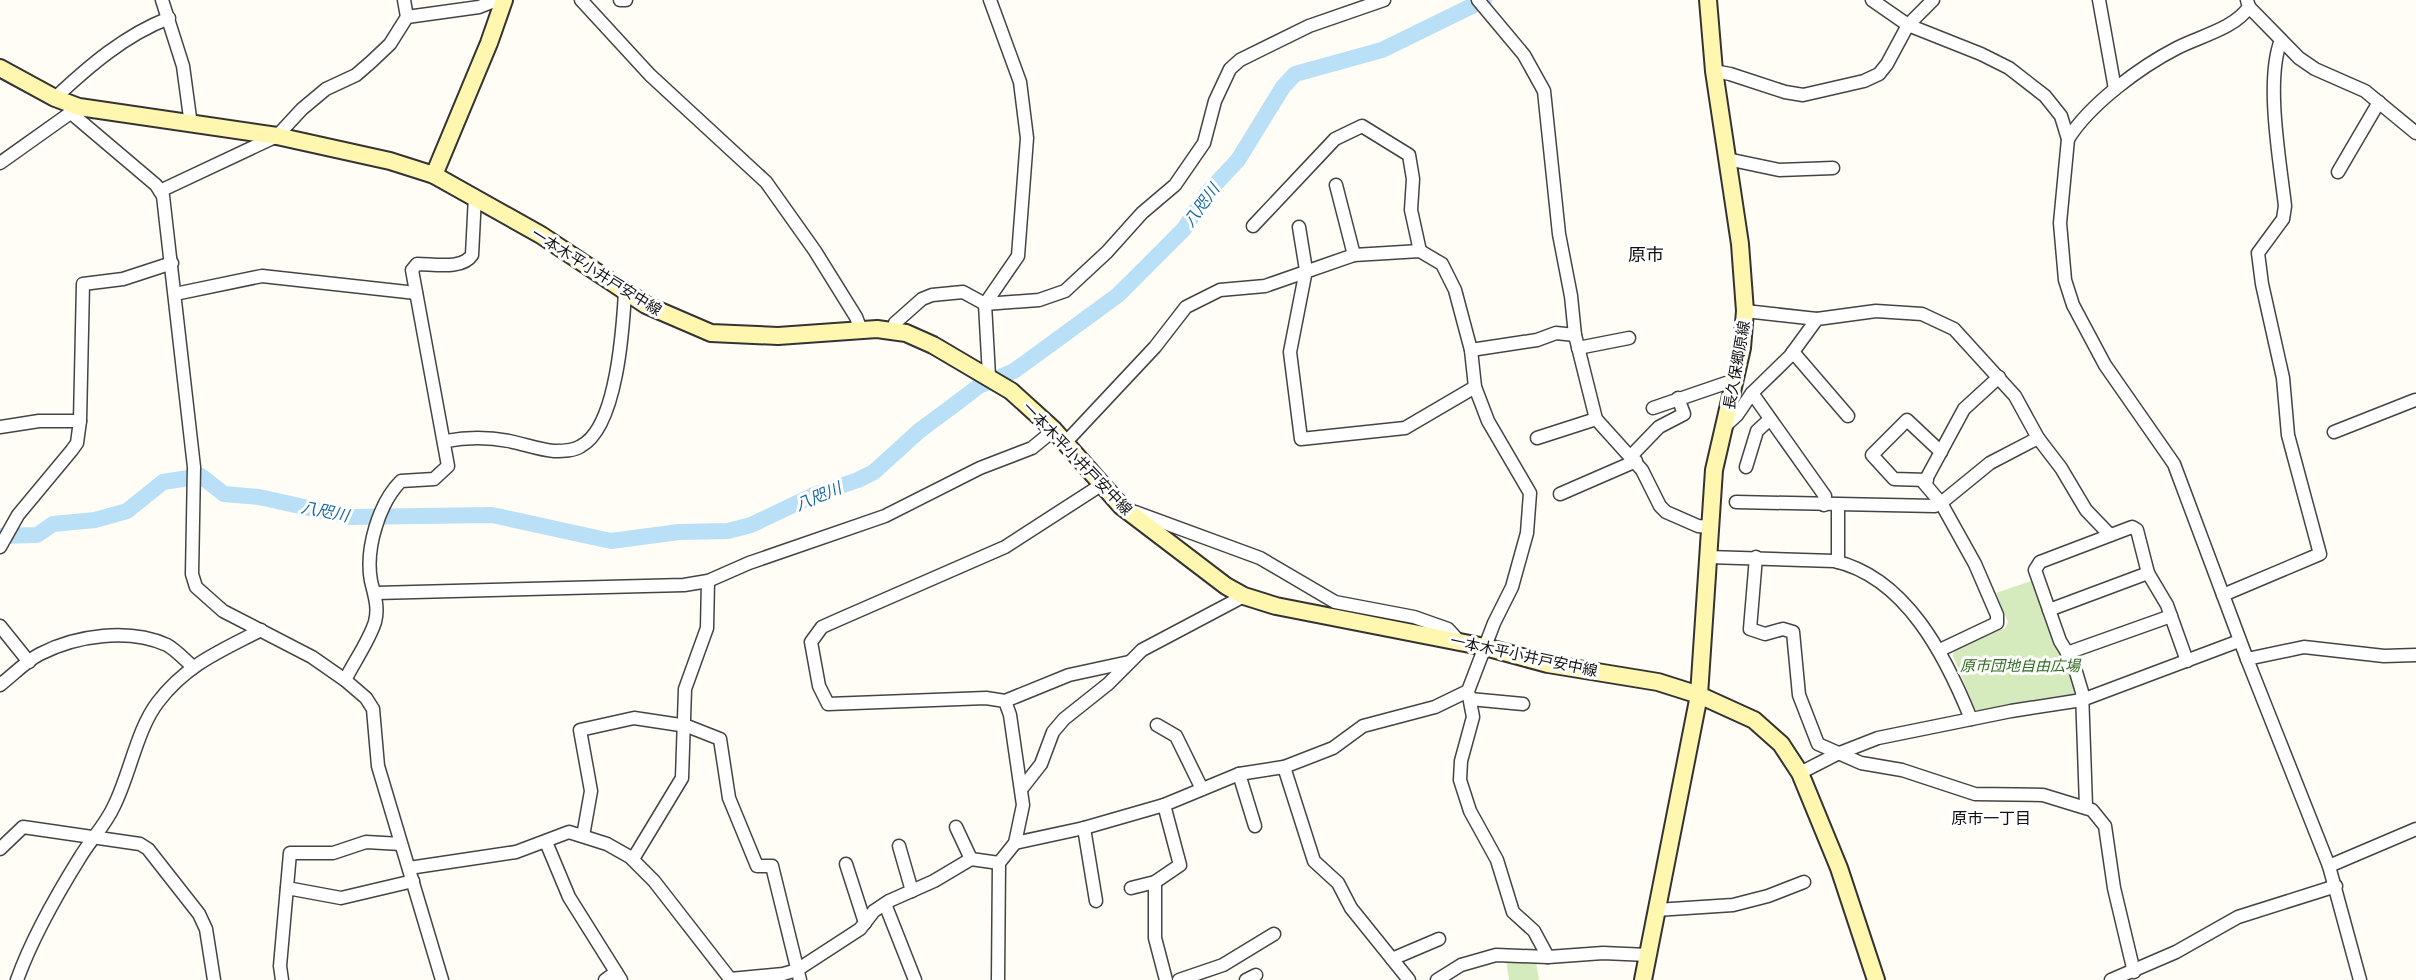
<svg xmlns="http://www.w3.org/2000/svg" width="2416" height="980" font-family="'Noto Serif','Noto Sans JP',serif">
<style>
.green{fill:#d5ebbd}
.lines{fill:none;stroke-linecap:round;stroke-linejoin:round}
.river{stroke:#b9e0f7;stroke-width:16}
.street-casing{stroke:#444;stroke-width:15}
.secondary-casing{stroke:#333;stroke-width:20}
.street{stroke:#fff;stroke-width:12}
.secondary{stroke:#fff6b0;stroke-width:16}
.labels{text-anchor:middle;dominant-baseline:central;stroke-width:6;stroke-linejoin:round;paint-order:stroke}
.street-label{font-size:15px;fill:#111;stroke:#fff}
.park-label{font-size:15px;font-style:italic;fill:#2f6b1f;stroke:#fff}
.water-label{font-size:16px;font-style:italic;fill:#1768a6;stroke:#fff}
.neighbourhood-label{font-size:16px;fill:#111;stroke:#fff}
.quarter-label{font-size:18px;fill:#111;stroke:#fff}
</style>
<rect width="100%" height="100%" fill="#fffdf5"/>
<g class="green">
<path d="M2031,581C2046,618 2065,653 2075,691L2072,696L1981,712L1975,709L1953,656L1954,650L2005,628L2008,622L1996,593Z"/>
<polygon points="1506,960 1536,961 1539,980 1509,980"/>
</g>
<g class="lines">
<polyline class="river" points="0,536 37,535 53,524 95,520 127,511 163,482 201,476 224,494 259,497 350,517 492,515 611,541 679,532 728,531 751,525 814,495 858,480 874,472 919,431 958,402 979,386 1014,371 1118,295 1184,229 1207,193 1238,160 1283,87 1295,74 1382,50 1484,0"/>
<g class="street-casing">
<g id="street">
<polyline points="162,0 183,66 191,125"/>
<polyline points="581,0 650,75 766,182 815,251 856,317 861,330"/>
<polyline points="620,0 626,0"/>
<polyline points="1478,0 1524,55 1544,91 1559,234 1571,296 1575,335 1596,419 1642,470 1660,506 1666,512 1698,526 1709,527"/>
<polyline points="1872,0 1908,25 1981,54 2009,68 2045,96 2061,116 2068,139 2060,223 2065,280 2073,305 2105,365 2174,464 2247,659 2304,647 2384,656 2416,655"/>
<polyline points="2099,0 2115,89"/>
<polyline points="2249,7 2299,58 2315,69 2365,91 2416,133"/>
<polyline points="407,17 479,7 497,0"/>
<polyline points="1714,71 1730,74 1785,92 1803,95 1864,81 1879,74 1887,64 1908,25 1933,0"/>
<path d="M55,98C89,66 125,35 169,18"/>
<polyline points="71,113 156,185 163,196 194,467 192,574 196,587 223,611 312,657 345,680 366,698 373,709 378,766 442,980"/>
<path d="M2068,139C2090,104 2140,67 2177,48C2200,36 2234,29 2249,7L2247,0"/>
<polyline points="1727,159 1779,170 1833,168"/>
<polyline points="0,163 76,109"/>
<polyline points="2338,172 2379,102"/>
<polyline points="1336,185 1354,255"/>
<polyline points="160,191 277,136 302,109 326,89 356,75 371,62 390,44 407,17 404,0"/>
<polyline points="1253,226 1335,139 1362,126 1409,155 1413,179 1411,210 1420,251"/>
<polyline points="1299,227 1306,270 1290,352 1301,439 1405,428 1475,387"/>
<polyline points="175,294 262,276 416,293"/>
<polyline points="1745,311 1817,319"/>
<polyline points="892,331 895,323 922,299 932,295 963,292 985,304 1039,300 1065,291 1107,252 1142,213 1175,185 1204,143 1215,101 1230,69 1240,60 1309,26 1384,0"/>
<polyline points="1578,348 1629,338"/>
<polyline points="1471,350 1537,340 1556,333 1575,335"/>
<polyline points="1793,352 1848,416"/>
<polyline points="989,376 985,304 1018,256 1027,138 1020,82 990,0"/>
<polyline points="1752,393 1825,496 1824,505"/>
<polyline points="1653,408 1726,383 1734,384"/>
<polyline points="0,427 39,421 80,421"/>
<polyline points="1724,427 1737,415 1752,393 1790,356 1817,319 1876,311 1922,314 1954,329 2015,396 2038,438 2061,468 2086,510 2110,535"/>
<polyline points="2334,432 2415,400"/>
<polyline points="1537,438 1596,419"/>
<path d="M446,441C467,437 488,437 509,441C524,444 540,450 554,451C563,451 574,451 581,446C617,427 623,328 625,292"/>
<polyline points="1065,443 1155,347 1186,307 1220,290 1265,286 1354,255 1420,251 1442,264 1455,290 1471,350 1475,387 1488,421 1530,493 1527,533 1512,587 1494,623 1468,691 1473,717 1461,761 1460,780 1470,811 1497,860 1513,912 1534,931 1548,957"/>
<polyline points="1631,456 1659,427 1684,414 1678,398"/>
<polyline points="1746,467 1757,431 1770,419"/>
<polyline points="1927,480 1894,479 1872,455 1907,420 1941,452"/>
<polyline points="1560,494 1636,461"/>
<polyline points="1736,502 1935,506 1941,503"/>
<polyline points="1941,503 1924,483 1964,409 1999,377"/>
<polyline points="1838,505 1838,562"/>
<polyline points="1135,512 1260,558 1335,602 1414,617 1448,629 1460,642"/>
<polyline points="0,547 18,515 72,450 77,443 80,421 83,284 123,279 172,263"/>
<path d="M1708,557L1834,561C1906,577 1946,657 1971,719"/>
<polyline points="1756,557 1750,629 1765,634 1783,629 1793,632 1799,695 1818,744 1861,763 1902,770 1975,794 2043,795 2092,810 2105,826 2114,888 2134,972"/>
<polyline points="376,593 684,585 708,581 749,563 885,516 980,468 1032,448 1054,430"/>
<path d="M2223,595L2320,554L2288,435L2283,378L2262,284L2258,253L2283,219L2285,206C2280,161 2265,81 2281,40"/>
<polyline points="2049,610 2148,573"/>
<polyline points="0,626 29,662"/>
<polyline points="1940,650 1997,623 1997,615 1975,564 1941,503 1990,463 2038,438"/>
<polyline points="2067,653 2171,616"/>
<polyline points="2247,659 2329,866 2360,980"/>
<path d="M345,680C354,662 369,641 375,622C379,607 374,594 371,581C365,549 379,503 401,481L434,479L448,466L412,270L417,264C434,264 462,270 472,255L475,196"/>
<path d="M0,685C13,675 26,661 40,654C77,635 129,628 167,645C176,650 184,659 192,666"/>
<polyline points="1470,699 1523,704"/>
<polyline points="1005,701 1069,675 1129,662"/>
<polyline points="1157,725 1176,736 1202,789"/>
<polyline points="1284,767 1314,861 1338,883 1351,908 1409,980"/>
<polyline points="1800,773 1837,754 1878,738 2011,711 2082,700 2239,641"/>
<polyline points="1239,774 1255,826"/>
<polyline points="1023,787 1041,764 1053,732 1064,719 1108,684 1142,650 1244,596"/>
<polyline points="2086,806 2082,692 2073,662 2060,641 2035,570 2040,562 2132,527 2137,530 2148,573 2167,605 2187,661"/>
<polyline points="956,827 971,859"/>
<polyline points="1084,828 1096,901"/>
<polyline points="583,836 591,791 580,730 634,718 687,726 720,739 729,798 757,866 772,866 800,980"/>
<polyline points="546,842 569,897 621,980"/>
<polyline points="1015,843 1084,828 1164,805 1239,774 1284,767 1333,748 1363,726 1435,707 1468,691"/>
<polyline points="899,846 912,891"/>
<polyline points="0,849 23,827 140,844 148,849 199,914 206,929 214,980"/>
<polyline points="633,859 682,778 685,689 707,628 708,581"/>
<polyline points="846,864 865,923"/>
<polyline points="2329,866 2416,829"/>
<polyline points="409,868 516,852 569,832 607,844 630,857 654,881 731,980"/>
<polyline points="1155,882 1155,938 1166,980"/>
<polyline points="287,888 341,898 413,881"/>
<polyline points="1131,888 1155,882 1180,865 1164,805"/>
<polyline points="885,904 915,980"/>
<polyline points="1656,910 1733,905 1768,896 1804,882"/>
<polyline points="1392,959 1439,939"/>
<polyline points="730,979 783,974 797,970 860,929 874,911 889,901 934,881 971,859 999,863"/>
<path d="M17,980C32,938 56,896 79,859C90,840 105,826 114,806C130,774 137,729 158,702C187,664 221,651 261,630"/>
<polyline points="282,980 280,966 290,853 333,853 366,842 401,844"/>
<polyline points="605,980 616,972"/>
<polyline points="998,980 999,863 1015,843 1023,805 1010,715 1005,701 986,698 828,704 819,686 811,642 822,627 840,619 1005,547 1101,485"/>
<polyline points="1179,980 1223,965 1274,934"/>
<polyline points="1246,980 1256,975"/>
<polyline points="1437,980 1461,965 1496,955 1548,957 1603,953 1648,955"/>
<polyline points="2111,980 2176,952 2238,917 2336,886"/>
</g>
</g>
<g class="secondary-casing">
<g id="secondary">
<polyline points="0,68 55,98 79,107 277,136 390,161 434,175 541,235 646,305 711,333 778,336 877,329 906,333 933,345 1011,391 1054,430 1121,506 1226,586 1244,596 1276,606 1485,647 1548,664 1658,682 1699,695 1754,720 1781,744 1800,773 1839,868 1876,980"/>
<polyline points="434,175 489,43 504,0"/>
<polyline points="1643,980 1699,695 1714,470 1742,348 1745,311 1740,244 1714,71 1708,0"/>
</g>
</g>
<use href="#street" class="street"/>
<use href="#secondary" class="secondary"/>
</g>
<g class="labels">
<g class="street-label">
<text transform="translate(597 271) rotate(32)">一本木平小井戸安中線</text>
<text transform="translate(1736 365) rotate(-80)">長久保郷原線</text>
<text transform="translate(1078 458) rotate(46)">一本木平小井戸安中線</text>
<text transform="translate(1524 655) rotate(12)">一本木平小井戸安中線</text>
</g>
<g class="park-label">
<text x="2020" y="665">原市団地自由広場</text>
</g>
<g class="water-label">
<text transform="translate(1201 205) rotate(-54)">八咫川</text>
<text transform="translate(818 496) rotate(-23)">八咫川</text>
<text transform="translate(325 511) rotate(11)">八咫川</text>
</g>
<g class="neighbourhood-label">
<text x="1991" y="818">原市一丁目</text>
</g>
<g class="quarter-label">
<text x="1646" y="254">原市</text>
</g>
</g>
</svg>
